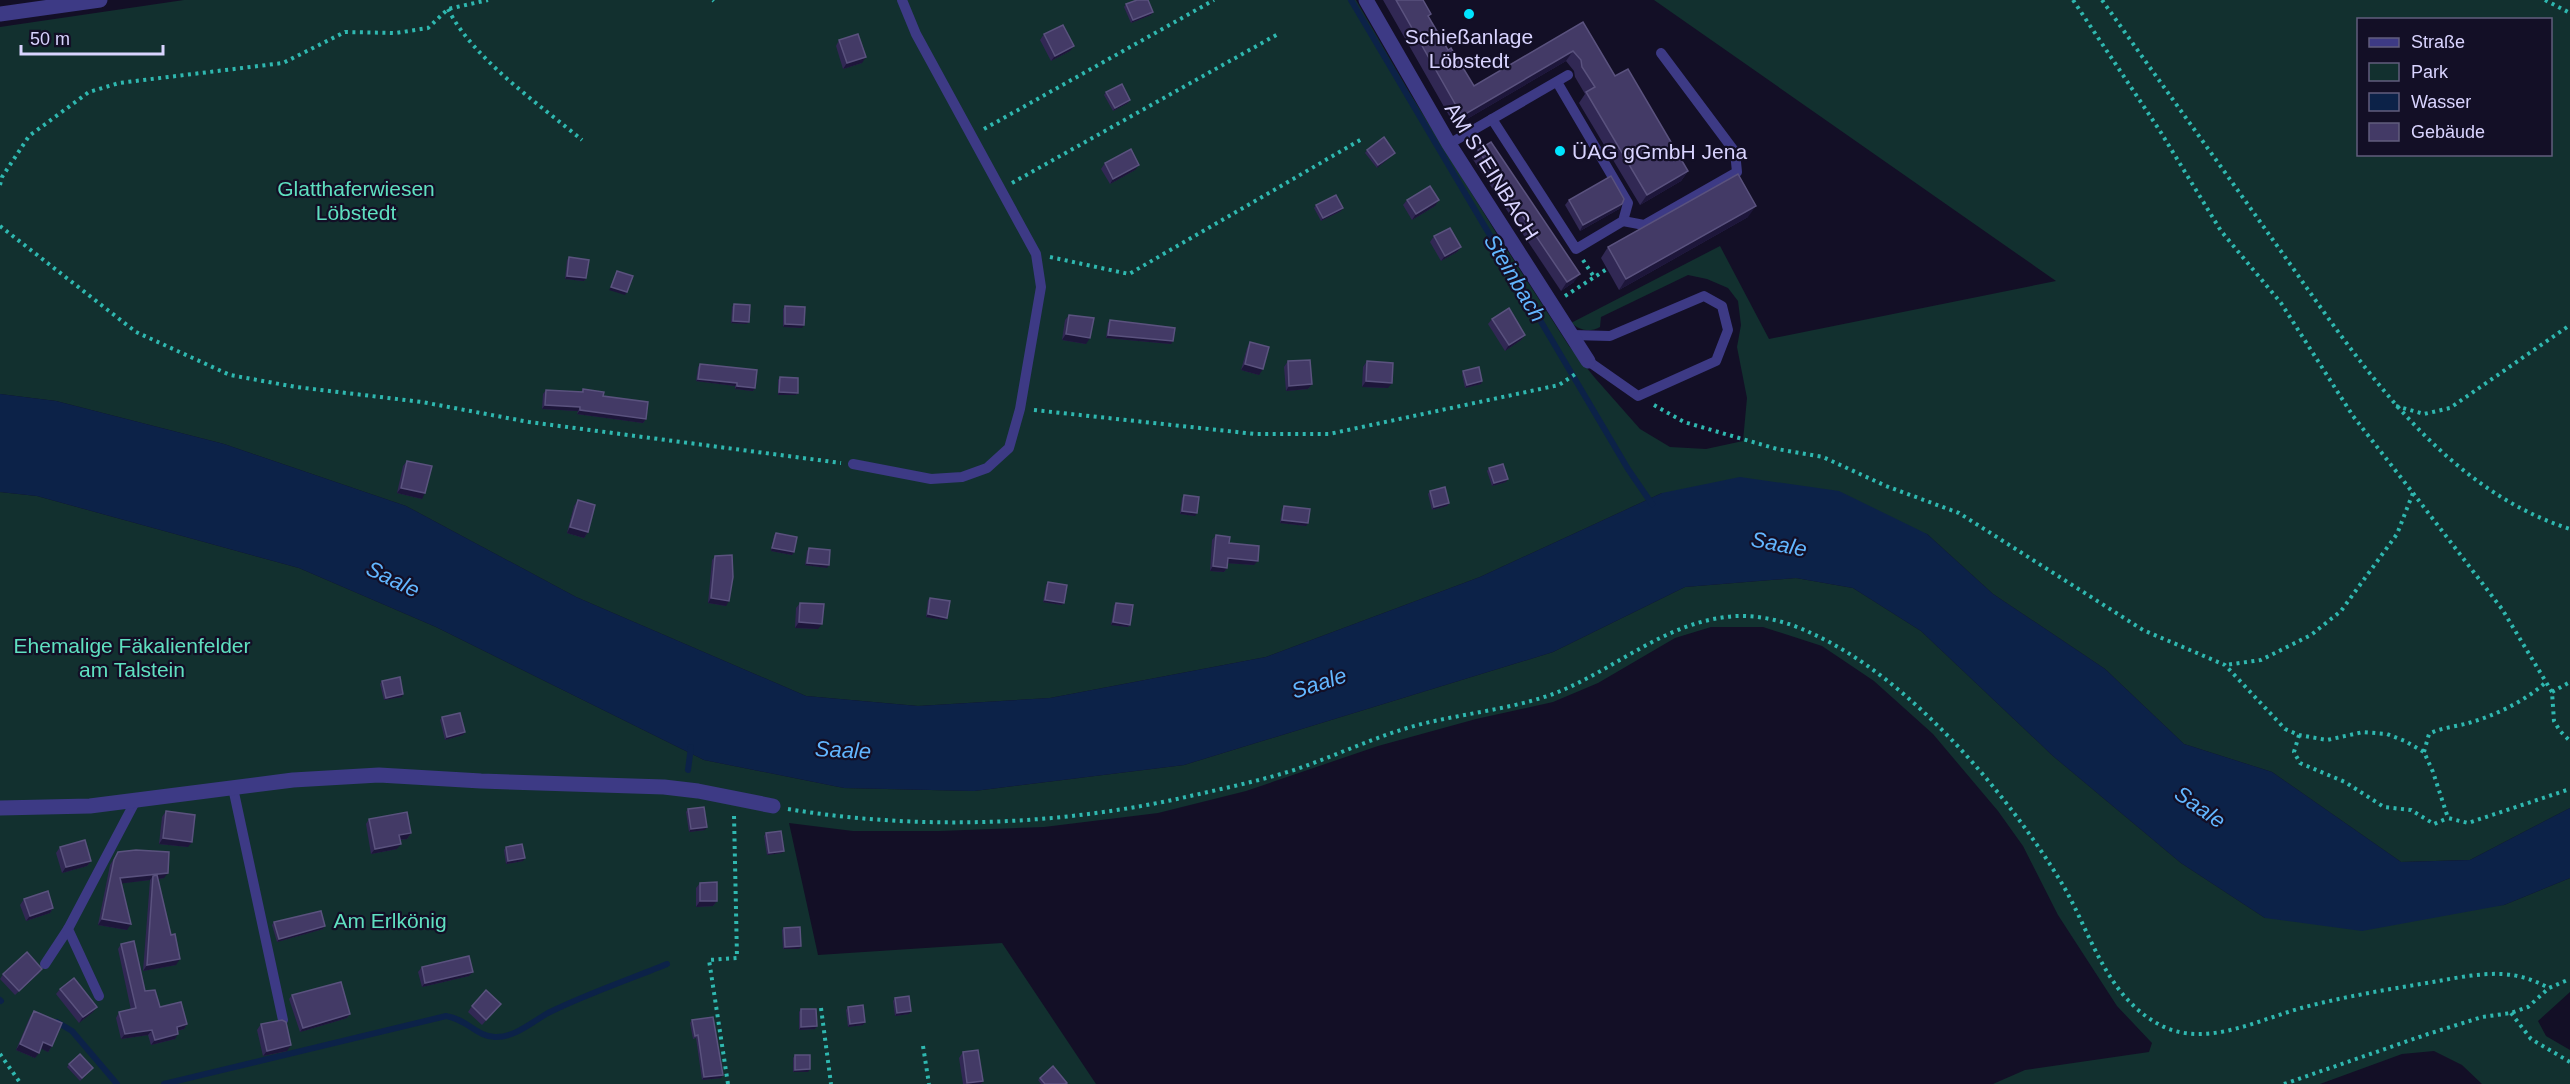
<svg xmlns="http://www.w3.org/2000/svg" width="2570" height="1084" font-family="Arial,sans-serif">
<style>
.green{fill:#12302f;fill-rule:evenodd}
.water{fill:#0c2248}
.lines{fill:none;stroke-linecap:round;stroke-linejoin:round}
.stream{stroke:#0c2248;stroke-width:6}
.path{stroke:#2fb8b0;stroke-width:4;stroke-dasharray:3 4.5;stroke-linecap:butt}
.service{stroke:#3d3a85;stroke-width:10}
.minor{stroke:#3d3a85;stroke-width:15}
.tertiary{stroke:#3d3a85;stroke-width:15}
.wall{fill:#312854}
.shaded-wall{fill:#1d163a}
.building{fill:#433a66;stroke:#5a527e;stroke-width:1.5}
.poi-dot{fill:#00e5ff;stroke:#130f26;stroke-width:2}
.labels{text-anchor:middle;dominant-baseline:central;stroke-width:4.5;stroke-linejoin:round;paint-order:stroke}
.poi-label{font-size:21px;fill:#d9d4ff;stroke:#130f26}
.street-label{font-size:21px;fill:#d9d4ff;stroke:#130f26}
.park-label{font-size:21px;fill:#5fe0c0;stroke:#130f26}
.water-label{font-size:22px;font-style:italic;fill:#62b6ff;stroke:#130f26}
</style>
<rect width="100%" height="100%" fill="#130f26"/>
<g class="green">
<path d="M184,0H1356L1408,90L1495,231L1569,346L1595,378L1640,429L1670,447L1706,449L1743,441L1747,398L1737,347L1741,325L1738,301L1728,288L1707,279L1688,275L1601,317L1600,327C1589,333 1580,330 1571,323L1720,246L1769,339L2056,281L1654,0H2570V808L2470,860L2401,862L2272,772L2184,744L2105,669L1993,594L1927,534L1662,493L1480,577L1266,657L1050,698L918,706L806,696L576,597L406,506L224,444L56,401L0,394V27ZM2358,20H2550V154H2358Z"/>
<polygon points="0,492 37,496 299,568 436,627 704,760 844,788 974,791 1184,765 1553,652 1685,587 1796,578 1853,588 1921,631 2053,756 2181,863 2265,918 2504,905 2570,878 2570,992 2538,1021 2546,1036 2570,1050 2570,1084 2482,1084 2462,1065 2434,1051 2402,1054 2320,1084 1993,1084 2025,1070 2149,1052 2152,1043 2117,1006 2058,915 2023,846 1998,811 1933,734 1874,681 1822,646 1763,627 1711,627 1675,638 1598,683 1553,702 1476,719 1378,746 1246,791 1158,813 1044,827 939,831 853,831 789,823 818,955 1002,943 1096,1084 0,1084"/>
</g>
<polygon class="water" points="0,394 56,401 224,444 406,506 576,597 806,696 918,706 1050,698 1266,657 1480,577 1662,493 1740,477 1839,491 1927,534 1993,594 2105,669 2184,744 2272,772 2401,862 2470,860 2570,808 2570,878 2504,905 2362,931 2265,918 2181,863 2053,756 1921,631 1853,588 1796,578 1685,587 1553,652 1184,765 974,791 844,788 704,760 436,627 299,568 37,496 0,492"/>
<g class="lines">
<g class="stream">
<polyline points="1351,0 1628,469 1652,504"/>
<polyline points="688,770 691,747"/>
<polyline points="0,1000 1,1001"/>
<polyline points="57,1022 72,1031 117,1084"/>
<path d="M164,1084L446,1016C467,1019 477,1037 495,1037C514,1038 532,1022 548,1013C586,994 628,980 667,964"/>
</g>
<g class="path">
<polyline points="713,0 714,1"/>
<polyline points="2073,0 2160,131 2221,231 2281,303 2353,416 2413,493 2397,534 2341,611 2311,635 2261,660 2225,665"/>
<path d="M2102,0C2157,78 2213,155 2268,233C2348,344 2432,485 2570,529"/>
<polyline points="2545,0 2570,13"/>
<path d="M448,9C473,59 539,104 582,140"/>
<polyline points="984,129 1214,0"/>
<polyline points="1012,183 1278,34"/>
<polyline points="0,185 2,177 29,136 89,92 119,83 283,63 345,32 396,33 428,28 448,9 488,0"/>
<polyline points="0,226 136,332 230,375 296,387 422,402 529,422 841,463"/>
<polyline points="1050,257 1129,274 1362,139"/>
<polyline points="1583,260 1594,277"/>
<polyline points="1565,296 1607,269"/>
<polyline points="1654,405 1684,422 1777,449 1823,457 1886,486 1959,513 2143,630 2225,665 2285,729 2299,735 2327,740 2363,732 2387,734 2405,741 2424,752 2433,772 2448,818 2468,823 2570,789"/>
<polyline points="2396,406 2424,414 2450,408 2570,325"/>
<polyline points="1034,410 1255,434 1329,434 1559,385 1577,373"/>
<polyline points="2413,493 2502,609 2552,692 2554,721 2560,731 2570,741"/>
<polyline points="2552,692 2570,682"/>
<polyline points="2299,735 2294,752 2300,763 2345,782 2384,807 2411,810 2434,824 2448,818"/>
<path d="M2424,752L2429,734C2440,728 2453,727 2465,724C2494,716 2524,702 2546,682"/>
<path d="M788,809C915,830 1051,826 1177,799C1216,790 1256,782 1294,770C1332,757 1368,740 1407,728C1454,714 1506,711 1553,694C1613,671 1661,625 1726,617C1755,613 1787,621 1813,634C1910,678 2010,796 2064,887C2092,936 2106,996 2160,1025C2206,1049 2259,1019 2305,1007C2347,996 2390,989 2433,982C2455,978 2479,973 2502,974C2520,975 2534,980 2549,988"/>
<polyline points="821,1008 831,1084"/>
<polyline points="2511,1013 2531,1039 2570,1062"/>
<polyline points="923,1046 929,1084"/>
<polyline points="0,1054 21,1084"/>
<polyline points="728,1084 709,960 737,958 734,815"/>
<polyline points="2284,1084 2428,1034 2482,1017 2511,1013 2528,1007 2549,988 2570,979"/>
</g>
<g class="service">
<polyline points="1492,119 1576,249 1623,221 1628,203 1557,82"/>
<polyline points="1449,144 1568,75"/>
<polyline points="1623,221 1644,225 1737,172 1735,152 1661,53"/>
<polyline points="1572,335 1610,336 1704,296 1722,306 1728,330 1716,361 1638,396 1588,361"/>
<polyline points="853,464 931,479 962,477 987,468 1009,448 1020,409 1041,287 1036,254 916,34 902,0"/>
<polyline points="233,788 283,1020"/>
<polyline points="45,964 68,929"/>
<polyline points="99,996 68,929 136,800"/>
</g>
<g class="minor">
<polyline points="1366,0 1449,144 1588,361"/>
<polyline points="0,808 90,806 293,780 379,775 481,781 664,787 698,791 773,806"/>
</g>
<polyline class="tertiary" points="0,14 100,0"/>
</g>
<g class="wall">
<polygon points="1383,0 1423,0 1429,17 1448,50 1474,86 1583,22 1615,76 1688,171 1681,181 1640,205 1579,103 1585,94 1575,77 1574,71 1566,61 1455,126"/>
<polygon points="1126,4 1151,15 1131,23 1124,7"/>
<polygon points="1044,34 1070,51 1051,61 1040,40"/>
<polygon points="839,40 862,63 843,69 836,46"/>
<polygon points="1106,92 1130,100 1128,103 1113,111 1104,95"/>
<polygon points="1367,150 1393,155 1377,168 1365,153"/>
<polygon points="1478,150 1574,282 1561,291 1472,158"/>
<polygon points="1105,163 1135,170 1110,184 1101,169"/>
<polygon points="1407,200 1435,206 1412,220 1403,205"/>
<polygon points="1569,200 1622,204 1619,209 1580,231 1565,205"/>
<polygon points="1316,205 1341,211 1321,221 1314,208"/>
<polygon points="1748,217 1619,290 1601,258 1608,247"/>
<polygon points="1434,236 1461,247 1457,252 1441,261 1430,242"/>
<polygon points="569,257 586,278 584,281 565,279 567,260"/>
<polygon points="734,304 747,324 731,323 732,307"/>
<polygon points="785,306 802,328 783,327 783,309"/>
<polygon points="1069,315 1086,344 1062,340 1065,320"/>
<polygon points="1492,319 1525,335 1521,340 1505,351 1488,324"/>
<polygon points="1110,320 1171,344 1106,338 1108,323"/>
<polygon points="1250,342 1259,375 1241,370 1247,348"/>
<polygon points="1288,361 1312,384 1308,389 1286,391 1284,367"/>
<polygon points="1367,361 1388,388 1362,387 1363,367"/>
<polygon points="700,364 755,388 753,391 735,389 735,386 696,381 698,367"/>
<polygon points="1463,371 1482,381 1481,384 1465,388 1462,374"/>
<polygon points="780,377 798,393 796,395 778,395 778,380"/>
<polygon points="583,389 603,396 646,419 643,423 577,414 578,411 542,409 543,394 546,390 581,392"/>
<polygon points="407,461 422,499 397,493 403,466"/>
<polygon points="1489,468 1506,482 1492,486 1487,471"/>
<polygon points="1430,491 1449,503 1447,506 1432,510 1428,494"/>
<polygon points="1184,495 1195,516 1180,514 1182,498"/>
<polygon points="578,500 588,532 584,538 567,533 574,506"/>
<polygon points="1284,506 1306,526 1280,523 1282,509"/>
<polygon points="776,533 794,552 792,555 771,551 774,535"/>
<polygon points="1216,535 1229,543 1254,565 1228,563 1227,568 1224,572 1210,571 1212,540"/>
<polygon points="809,548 827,568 805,565 807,551"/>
<polygon points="715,556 726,606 708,603 712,560"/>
<polygon points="1048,582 1064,603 1062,605 1043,602 1046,585"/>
<polygon points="930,598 947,618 945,620 926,617 928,600"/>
<polygon points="800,603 818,629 795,628 796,608"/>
<polygon points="1116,603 1130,625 1128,627 1111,625 1114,605"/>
<polygon points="382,681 402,697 384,700 380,684"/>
<polygon points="442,717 465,732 463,735 445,740 440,720"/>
<polygon points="688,809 705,830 689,832 686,812"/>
<polygon points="166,811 188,847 159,844 162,817"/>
<polygon points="369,819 411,833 407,839 400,840 397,849 371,854 366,824"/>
<polygon points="766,833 782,853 767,855 764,836"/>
<polygon points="60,847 91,861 87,866 62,873 56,853"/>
<polygon points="506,847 523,861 506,864 504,850"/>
<polygon points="118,852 164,878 158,879 176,965 143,971 150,880 122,883 127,930 98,925 110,865"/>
<polygon points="700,883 717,901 713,906 696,907 696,888"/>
<polygon points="24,899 53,908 50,913 26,921 20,905"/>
<polygon points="274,922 325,926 323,929 277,942 272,925"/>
<polygon points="784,928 799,949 783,949 782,930"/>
<polygon points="121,944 145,991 160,1007 187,1024 184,1029 178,1031 175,1039 151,1045 148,1035 121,1039 116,1018 119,1012 131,1010 118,949"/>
<polygon points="422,967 469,976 422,987 418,972"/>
<polygon points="42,969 39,973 15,995 0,979 3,974"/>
<polygon points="60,989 93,1012 79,1023 56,994"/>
<polygon points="292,995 350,1014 347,1018 300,1032 289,999"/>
<polygon points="895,998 909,1014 895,1016 893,1001"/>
<polygon points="501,1004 482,1025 468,1012 472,1006"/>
<polygon points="848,1007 865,1022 863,1025 848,1027 846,1010"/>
<polygon points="801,1009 817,1026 815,1029 799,1030 799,1012"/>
<polygon points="34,1011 52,1046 48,1052 41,1048 35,1058 16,1050 30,1017"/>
<polygon points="692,1020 721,1078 702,1080 696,1038 693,1039 690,1023"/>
<polygon points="261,1024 287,1051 263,1056 257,1030"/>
<polygon points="963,1052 983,1081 981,1084 963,1084 959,1058"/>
<polygon points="795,1055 808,1072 793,1072 793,1058"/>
<polygon points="69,1064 93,1068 80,1081 67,1067"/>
<polygon points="1040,1078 1066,1084 1041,1084 1038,1080"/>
</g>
<g class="shaded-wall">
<polygon points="1153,12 1151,15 1131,23 1133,20"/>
<polygon points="1074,46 1070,51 1051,61 1055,56"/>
<polygon points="1573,51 1566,61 1455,126 1462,116"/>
<polygon points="866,57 862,63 843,69 847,63"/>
<polygon points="1130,100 1128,103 1113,111 1115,108"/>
<polygon points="1395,153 1393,155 1377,168 1378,165"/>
<polygon points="1139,165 1135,170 1110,184 1113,179"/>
<polygon points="1688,171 1681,181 1640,205 1647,195"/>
<polygon points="1439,200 1435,206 1412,220 1416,214"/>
<polygon points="1622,204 1619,209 1580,231 1583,225"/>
<polygon points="1756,206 1748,217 1619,290 1626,279"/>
<polygon points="1343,208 1341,211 1321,221 1323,218"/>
<polygon points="1461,247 1457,252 1441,261 1445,256"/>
<polygon points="1580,274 1574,282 1561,291 1567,282"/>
<polygon points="567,276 586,278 584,281 565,279"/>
<polygon points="611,287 627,292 625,295 609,290"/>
<polygon points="733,321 749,322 747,324 731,323"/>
<polygon points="785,324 804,325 802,328 783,327"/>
<polygon points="1066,334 1090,338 1086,344 1062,340"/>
<polygon points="1108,335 1173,341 1171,344 1106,338"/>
<polygon points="1525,335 1521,340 1505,351 1509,345"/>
<polygon points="1245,364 1263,369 1259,375 1241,370"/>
<polygon points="698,379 737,383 735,386 696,381"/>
<polygon points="1366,381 1392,383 1388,388 1362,387"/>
<polygon points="1482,381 1481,384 1465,388 1467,385"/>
<polygon points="1312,384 1308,389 1286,391 1289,386"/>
<polygon points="737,386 755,388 753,391 735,389"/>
<polygon points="779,392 798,393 796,395 778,395"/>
<polygon points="545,405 580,407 578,411 542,409"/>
<polygon points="580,410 646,419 643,423 577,414"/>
<polygon points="1508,479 1506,482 1492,486 1494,483"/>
<polygon points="401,488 425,493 422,499 397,493"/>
<polygon points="1449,503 1447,506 1432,510 1434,507"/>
<polygon points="1182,511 1197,513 1195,516 1180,514"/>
<polygon points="1282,520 1308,523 1306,526 1280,523"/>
<polygon points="570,527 588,532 584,538 567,533"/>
<polygon points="772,548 794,552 792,555 771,551"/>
<polygon points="1228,558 1258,561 1254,565 1225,563"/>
<polygon points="807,563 829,565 827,568 805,565"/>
<polygon points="1213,566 1227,568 1224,572 1210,571"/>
<polygon points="711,598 729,601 726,606 708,603"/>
<polygon points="1045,600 1064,603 1062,605 1043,602"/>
<polygon points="928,614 947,618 945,620 926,617"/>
<polygon points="799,622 822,624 818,629 795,628"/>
<polygon points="1113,622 1130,625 1128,627 1111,625"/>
<polygon points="403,694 402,697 384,700 386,698"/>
<polygon points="465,732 463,735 445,740 447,737"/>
<polygon points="707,827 705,830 689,832 691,829"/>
<polygon points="411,833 407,839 395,840 399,835"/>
<polygon points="163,838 192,842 188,847 159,844"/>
<polygon points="401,844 397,849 371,854 375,849"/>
<polygon points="784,851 782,853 767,855 769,853"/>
<polygon points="525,858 523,861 506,864 508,861"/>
<polygon points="91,861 87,866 62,873 66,867"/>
<polygon points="168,873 164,878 153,880 153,876 150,880 117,884 120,878"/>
<polygon points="700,901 717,901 713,906 696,907"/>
<polygon points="53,908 50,913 26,921 30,916"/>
<polygon points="102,919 131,924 127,930 98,925"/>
<polygon points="325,926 323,929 277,942 279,939"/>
<polygon points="801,946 799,949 783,949 785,947"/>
<polygon points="180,959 176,965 143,971 147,965"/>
<polygon points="473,972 469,976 422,987 425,983"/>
<polygon points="97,1007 93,1012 79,1023 83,1017"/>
<polygon points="911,1011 909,1014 895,1016 897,1013"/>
<polygon points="350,1014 347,1018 300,1032 303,1028"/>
<polygon points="865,1022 863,1025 848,1027 850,1024"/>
<polygon points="187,1024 184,1029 173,1032 177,1027"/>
<polygon points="817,1026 815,1029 799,1030 801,1027"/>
<polygon points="152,1030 148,1035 121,1039 125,1034"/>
<polygon points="178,1034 175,1039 151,1045 155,1040"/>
<polygon points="43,1042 52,1046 48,1052 40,1048"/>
<polygon points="20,1044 39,1053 35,1058 16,1050"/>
<polygon points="291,1045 287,1051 263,1056 267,1051"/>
<polygon points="810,1069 808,1072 793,1072 795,1070"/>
<polygon points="723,1075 721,1078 702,1080 704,1077"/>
<polygon points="983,1081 981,1084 966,1084 967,1083"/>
</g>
<g class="building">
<polygon points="1137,0 1148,0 1153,12 1133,20 1126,4"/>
<polygon points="1396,0 1423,0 1431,14 1428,16 1448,50 1451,48 1474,86 1583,22 1615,76 1628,69 1688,171 1647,195 1586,92 1595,87 1582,67 1581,60 1573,51 1462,116"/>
<polygon points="1063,25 1074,46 1055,56 1044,34"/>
<polygon points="858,34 866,57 847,63 839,40"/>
<polygon points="1122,84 1130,100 1115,108 1106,92"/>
<polygon points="1384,137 1395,153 1378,165 1367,150"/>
<polygon points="1491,142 1580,274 1567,282 1478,150"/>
<polygon points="1131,149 1139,165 1113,179 1105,163"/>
<polygon points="1738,174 1756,206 1626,279 1608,247"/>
<polygon points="1611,176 1624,199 1622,204 1583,225 1569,200"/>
<polygon points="1430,186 1439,200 1416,214 1407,200"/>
<polygon points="1336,195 1343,208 1323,218 1316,205"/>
<polygon points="1450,228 1461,247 1445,256 1434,236"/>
<polygon points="569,257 589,260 586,278 567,276"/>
<polygon points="617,271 633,276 627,292 611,287"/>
<polygon points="734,304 750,305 749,322 733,321"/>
<polygon points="785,306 805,307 804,325 785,324"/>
<polygon points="1509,308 1525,335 1509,345 1492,319"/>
<polygon points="1069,315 1094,318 1090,338 1066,334"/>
<polygon points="1110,320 1175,328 1173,341 1108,335"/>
<polygon points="1250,342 1269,347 1263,369 1245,364"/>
<polygon points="1310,360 1312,384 1289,386 1288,361"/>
<polygon points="1367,361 1393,363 1392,383 1366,381"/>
<polygon points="700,364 757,370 755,388 737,386 737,383 698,379"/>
<polygon points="1479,367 1482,381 1467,385 1463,371"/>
<polygon points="780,377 798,378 798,393 779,392"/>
<polygon points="583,389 604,392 603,396 648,402 646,419 580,410 580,407 545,405 546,390 583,392"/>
<polygon points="407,461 432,466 425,493 401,488"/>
<polygon points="1503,464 1508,479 1494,483 1489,468"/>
<polygon points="1445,487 1449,503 1434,507 1430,491"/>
<polygon points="1184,495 1199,497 1197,513 1182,511"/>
<polygon points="578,500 595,505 588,532 570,527"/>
<polygon points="1284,506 1310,509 1308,523 1282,520"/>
<polygon points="776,533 797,537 794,552 772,548"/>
<polygon points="1216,535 1230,537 1229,543 1259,546 1258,561 1228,558 1227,568 1213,566"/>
<polygon points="809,548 830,550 829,565 807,563"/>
<polygon points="732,555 733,577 729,601 711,598 715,556"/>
<polygon points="1048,582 1067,585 1064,603 1045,600"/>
<polygon points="930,598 950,601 947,618 928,614"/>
<polygon points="800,603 824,604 822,624 799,622"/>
<polygon points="1116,603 1133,605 1130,625 1113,622"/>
<polygon points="400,677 403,694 386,698 382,681"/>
<polygon points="460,713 465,732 447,737 442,717"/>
<polygon points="704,807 707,827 691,829 688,809"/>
<polygon points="166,811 195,815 192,842 163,838"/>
<polygon points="407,812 411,833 399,835 401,844 375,849 369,819"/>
<polygon points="781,831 784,851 769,853 766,833"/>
<polygon points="85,840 91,861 66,867 60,847"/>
<polygon points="522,844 525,858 508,861 506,847"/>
<polygon points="136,850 169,852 168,873 120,878 131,924 102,919 114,860 118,852"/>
<polygon points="157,875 171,935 175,934 180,959 147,965 153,876"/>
<polygon points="717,882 717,901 700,901 700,883"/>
<polygon points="48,891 53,908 30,916 24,899"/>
<polygon points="321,911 325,926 279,939 274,922"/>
<polygon points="800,927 801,946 785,947 784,928"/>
<polygon points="134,941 145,991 155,990 160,1007 181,1002 187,1024 177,1027 178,1034 155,1040 152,1030 125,1034 119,1012 136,1008 121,944"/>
<polygon points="27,952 42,969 19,991 3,974"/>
<polygon points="469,956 473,972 425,983 422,967"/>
<polygon points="74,978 97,1007 83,1017 60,989"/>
<polygon points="341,982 350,1014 303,1028 292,995"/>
<polygon points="486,990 501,1004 486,1020 472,1006"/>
<polygon points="909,996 911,1011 897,1013 895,998"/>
<polygon points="863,1005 865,1022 850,1024 848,1007"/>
<polygon points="801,1009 816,1009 817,1026 801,1027"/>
<polygon points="34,1011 62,1023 52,1046 43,1042 39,1053 20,1044"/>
<polygon points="713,1017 723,1075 704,1077 698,1035 695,1036 692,1020"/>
<polygon points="282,1020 286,1022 291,1045 267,1051 261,1024"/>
<polygon points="978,1050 983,1081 967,1083 963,1052"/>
<polygon points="80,1054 93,1068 82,1078 69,1064"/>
<polygon points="795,1055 810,1055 810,1069 795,1070"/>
<polygon points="1053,1066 1067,1083 1065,1084 1045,1084 1040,1078"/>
</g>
<g class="poi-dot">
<circle cx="1469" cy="14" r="6"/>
<circle cx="1560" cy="151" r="6"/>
</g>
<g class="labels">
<g class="poi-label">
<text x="1469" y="36">Schießanlage<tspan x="1469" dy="24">Löbstedt</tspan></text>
<text x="1572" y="151" text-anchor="start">ÜAG gGmbH Jena</text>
</g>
<g class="street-label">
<text transform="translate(1492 171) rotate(58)">AM STEINBACH</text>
</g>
<g class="park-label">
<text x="356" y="188">Glatthaferwiesen<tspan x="356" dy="24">Löbstedt</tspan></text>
<text x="132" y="645">Ehemalige Fäkalienfelder<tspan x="132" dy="24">am Talstein</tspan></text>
<text x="390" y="920">Am Erlkönig</text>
</g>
<g class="water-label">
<text transform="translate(1515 278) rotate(59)">Steinbach</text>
<text transform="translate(1779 544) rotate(11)">Saale</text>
<text transform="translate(393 579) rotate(26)">Saale</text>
<text transform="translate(1319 683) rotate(-18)">Saale</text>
<text transform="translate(843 750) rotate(3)">Saale</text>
<text transform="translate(2200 807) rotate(35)">Saale</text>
</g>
</g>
<rect x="2357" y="18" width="195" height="138" fill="#130f26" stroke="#625e7d" stroke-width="1.5"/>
<rect x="2369" y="38" width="30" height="9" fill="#3d3a85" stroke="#625e7d" stroke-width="1.5"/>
<text x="2411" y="48" font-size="18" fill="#d9d4ff">Straße</text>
<rect x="2369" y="63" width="30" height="18" fill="#12302f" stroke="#625e7d" stroke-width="1.5"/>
<text x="2411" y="78" font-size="18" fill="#d9d4ff">Park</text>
<rect x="2369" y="93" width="30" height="18" fill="#0c2248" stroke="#625e7d" stroke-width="1.5"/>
<text x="2411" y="108" font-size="18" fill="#d9d4ff">Wasser</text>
<rect x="2369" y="123" width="30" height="18" fill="#433a66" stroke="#625e7d" stroke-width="1.5"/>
<text x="2411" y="138" font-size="18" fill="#d9d4ff">Gebäude</text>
<path d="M21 45v9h142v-9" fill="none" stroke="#d9d4ff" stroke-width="3"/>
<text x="30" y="45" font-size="18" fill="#d9d4ff" stroke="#130f26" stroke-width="4.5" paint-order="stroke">50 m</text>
</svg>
